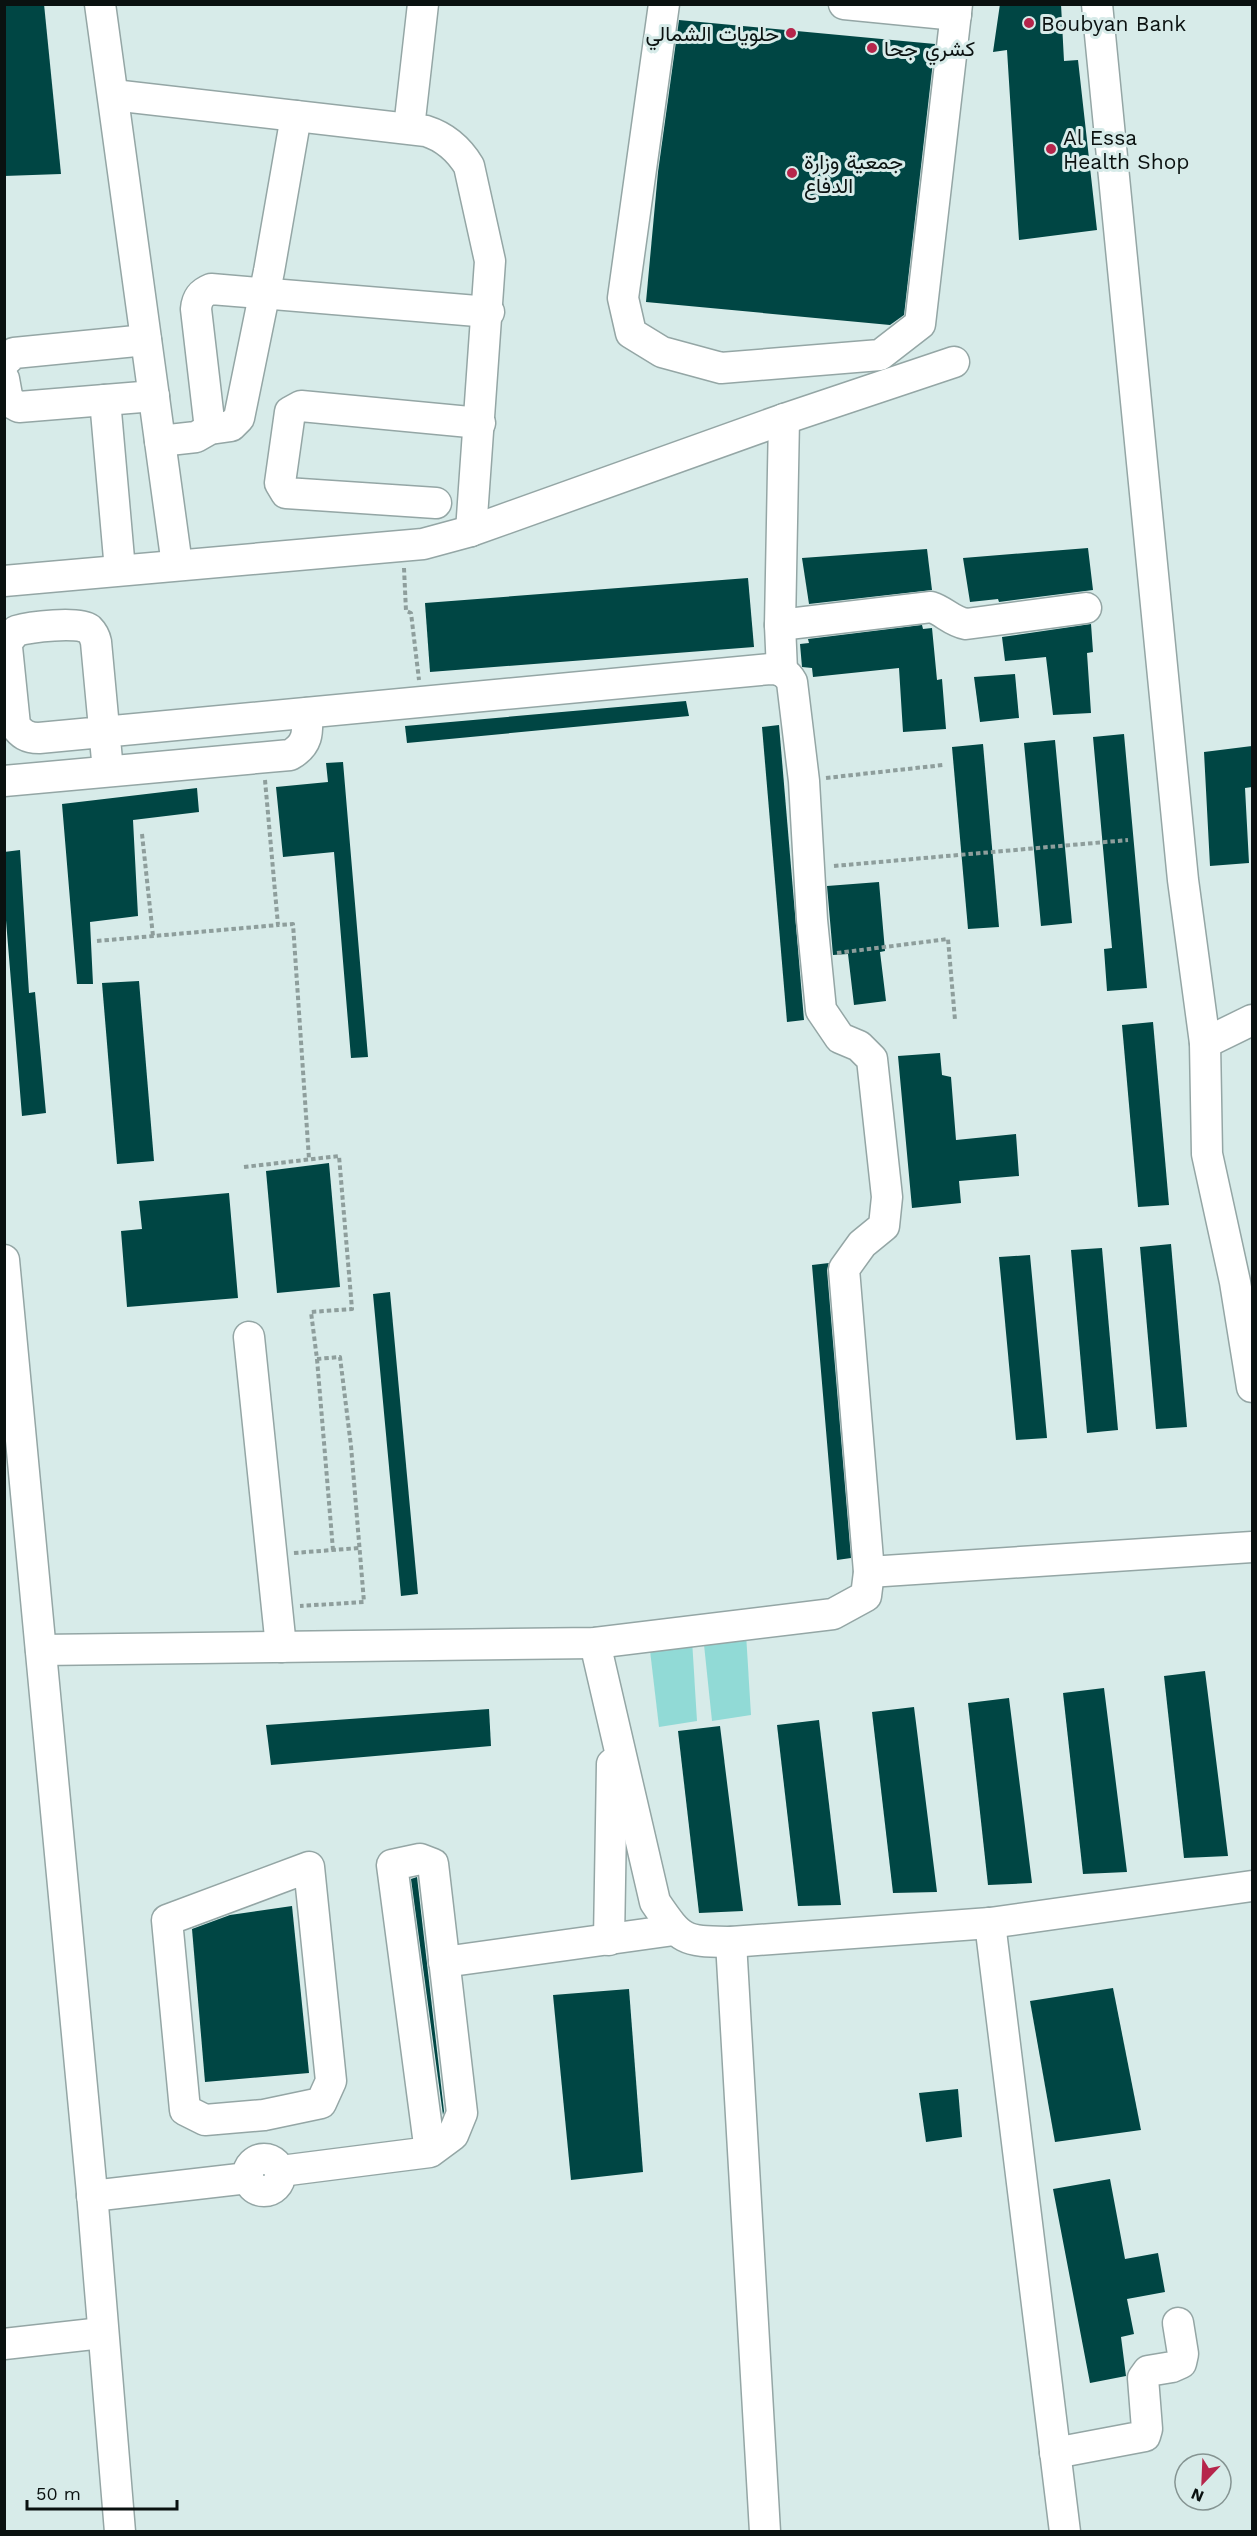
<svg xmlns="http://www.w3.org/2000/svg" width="1257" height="2536" font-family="'Work Sans',Vazirmatn,sans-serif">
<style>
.green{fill:#91dad6}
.building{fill:#004644}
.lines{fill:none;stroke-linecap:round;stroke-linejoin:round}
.minor-casing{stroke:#94a6a5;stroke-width:33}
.path{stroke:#8e9e9c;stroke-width:4;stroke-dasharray:4.5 3;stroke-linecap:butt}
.minor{stroke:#fff;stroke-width:30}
.poi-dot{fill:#b6254b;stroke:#d7ebe9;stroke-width:2}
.labels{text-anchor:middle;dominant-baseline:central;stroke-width:6;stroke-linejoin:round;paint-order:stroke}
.poi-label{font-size:21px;fill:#0a1110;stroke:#d7ebe9;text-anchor:start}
</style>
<rect width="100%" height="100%" fill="#d7ebe9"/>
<g class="green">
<polygon points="746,1634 751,1715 712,1721 703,1635"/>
<polygon points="692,1640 697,1721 659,1727 649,1642"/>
</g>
<g class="building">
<polygon points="4,4 44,4 61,174 4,176"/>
<polygon points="1000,4 1061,4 1064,61 1078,60 1097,230 1019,240 1007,50 993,52"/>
<polygon points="679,20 935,44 904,315 890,325 646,302 658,172"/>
<polygon points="1088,548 1093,590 999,602 998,599 970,602 963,558"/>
<polygon points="927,549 932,590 809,604 802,558"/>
<polygon points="748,578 754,647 430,672 425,603"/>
<polygon points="1091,624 1093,652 1087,653 1091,713 1053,715 1046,657 1005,661 1002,637"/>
<polygon points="922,625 923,629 932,628 937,680 942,679 946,729 903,732 899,668 813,677 812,668 802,667 800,644 809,643 808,639"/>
<polygon points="1015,674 1019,718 980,722 974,677"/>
<polygon points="686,701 689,716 407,743 405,726"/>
<polygon points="779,725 804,1020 787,1022 762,727"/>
<polygon points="1124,734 1147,988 1107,991 1104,949 1112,948 1093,737"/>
<polygon points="1055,740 1072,923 1041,926 1024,743"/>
<polygon points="983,744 999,927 968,929 952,747"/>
<polygon points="1252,746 1252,787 1245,788 1249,863 1210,866 1204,752"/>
<polygon points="343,762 368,1057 351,1058 334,852 283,857 276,787 328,782 326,763"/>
<polygon points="197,788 199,812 133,820 138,916 90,922 93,984 77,984 62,804"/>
<polygon points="20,850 29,993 35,992 46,1113 22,1116 4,896 4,852"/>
<polygon points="879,882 885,951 880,952 886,1001 854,1005 848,954 833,955 827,886"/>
<polygon points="139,981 154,1161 117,1164 102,983"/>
<polygon points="1153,1022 1169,1205 1138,1207 1122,1025"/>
<polygon points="940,1053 942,1075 951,1077 956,1140 1016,1134 1019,1176 959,1181 961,1203 912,1208 898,1056"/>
<polygon points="329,1163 340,1287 277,1293 266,1171"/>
<polygon points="229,1193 238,1298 127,1307 121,1231 142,1229 139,1201"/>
<polygon points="1171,1244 1187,1427 1156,1429 1140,1247"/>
<polygon points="1102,1248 1118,1430 1087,1433 1071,1250"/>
<polygon points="1030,1255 1047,1438 1016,1440 999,1257"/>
<polygon points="829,1263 827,1270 851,1558 837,1560 812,1265"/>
<polygon points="390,1292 418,1594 401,1596 373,1294"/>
<polygon points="1205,1671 1228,1856 1184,1858 1164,1676"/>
<polygon points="1104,1688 1127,1872 1083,1874 1063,1693"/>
<polygon points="1009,1698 1032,1883 988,1885 968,1703"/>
<polygon points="914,1707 937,1892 893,1893 872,1712"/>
<polygon points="489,1709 491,1746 271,1765 266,1725"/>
<polygon points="819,1720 841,1905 798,1906 777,1725"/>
<polygon points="720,1726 743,1911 699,1913 678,1731"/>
<polygon points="417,1877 444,2111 443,2115 411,1879"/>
<polygon points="292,1906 309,2073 205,2082 192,1929 230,1915"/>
<polygon points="1113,1988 1141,2130 1055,2142 1030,2001"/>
<polygon points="629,1989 643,2172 571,2180 553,1995"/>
<polygon points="958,2089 962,2137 926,2142 919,2093"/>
<polygon points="1110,2179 1125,2259 1158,2253 1165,2292 1127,2299 1134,2334 1121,2337 1126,2376 1090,2383 1053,2189"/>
</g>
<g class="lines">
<g class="minor-casing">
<g id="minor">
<polyline points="100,4 177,565"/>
<polyline points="664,4 623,298 631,333 662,352 721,368 880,355 920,324 957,4"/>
<polyline points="844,4 956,15"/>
<polyline points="1097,4 1183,880 1205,1043 1207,1154 1235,1282 1252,1387"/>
<path d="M113,95L426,131C445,137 458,148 469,166L490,261L471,531"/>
<polyline points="409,128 423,4"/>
<polyline points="4,362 14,353 146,340"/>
<polyline points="4,379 8,401 19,407 154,396"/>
<polyline points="105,400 120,570"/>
<path d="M210,429L196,309C197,298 201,293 211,289L489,312"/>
<polyline points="160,441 196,437 210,429 231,426 239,418 269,271 296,116"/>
<polyline points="436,503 286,493 280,483 290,412 301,406 480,423"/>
<polyline points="4,581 423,544 471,531 784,419 954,362"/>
<path d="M780,625L931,607C944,611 951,621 966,624L1086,608"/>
<polyline points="782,671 780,625 784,419"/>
<path d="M4,781L290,755C308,745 308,733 307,713"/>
<polyline points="1205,1043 1252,1020"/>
<path d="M4,1260C31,1571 65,1882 92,2193C102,2306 110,2419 120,2532"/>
<polyline points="249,1337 281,1647"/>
<polyline points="869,1572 1252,1547"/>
<path d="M595,1643L655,1902C682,1942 684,1941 731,1942L990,1923L1252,1886"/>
<path d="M41,1650L595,1643L833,1614L866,1596L869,1572L844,1269L862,1244L884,1226L887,1197L872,1059L859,1046L840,1038L821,1010L812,920L804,781L792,682C787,673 781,669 770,669C526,692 282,715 39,738C27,738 21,734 15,725L7,647L8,641L16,631C30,627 78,621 89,629C93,633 95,637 96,642L108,771"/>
<polygon points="309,1867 331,2081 321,2103 264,2115 205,2120 185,2110 167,1920"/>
<polyline points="990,1923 1065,2532"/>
<polyline points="609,1940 612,1764"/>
<polyline points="731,1942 765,2532"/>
<polyline points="444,1962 674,1930"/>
<circle cx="264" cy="2175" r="16"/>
<polyline points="281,2171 430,2152 453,2135 462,2113 433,1864 420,1859 392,1865 430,2152"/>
<polyline points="92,2196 248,2178"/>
<polyline points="4,2344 102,2333"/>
<polyline points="1055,2453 1145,2436 1147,2429 1143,2378 1148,2371 1172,2367 1181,2363 1183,2354 1178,2323"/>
</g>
</g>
<g class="path">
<polyline points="404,568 406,611 411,613 419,680"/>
<polyline points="826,778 943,765"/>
<polyline points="265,780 278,925 293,924 309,1159"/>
<polyline points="142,834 153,936"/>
<polyline points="834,866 1128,840"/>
<polyline points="97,941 278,925"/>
<polyline points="837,953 948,939 955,1020"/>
<polyline points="244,1167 339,1156 352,1309 311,1312 317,1359 340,1357 351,1446 364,1602 300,1606"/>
<polyline points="317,1359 333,1550"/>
<polyline points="294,1553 359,1548"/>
</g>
<use href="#minor" class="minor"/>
</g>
<g class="poi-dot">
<circle cx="1029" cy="23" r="6"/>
<circle cx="791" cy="33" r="6"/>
<circle cx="872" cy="48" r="6"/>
<circle cx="1051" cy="149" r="6"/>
<circle cx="792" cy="173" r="6"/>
</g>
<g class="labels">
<g class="poi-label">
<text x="1041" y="23">Boubyan Bank</text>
<text x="779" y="33" text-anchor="end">حلويات الشمالي</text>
<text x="884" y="48">كشري جحا</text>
<text x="1063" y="137">Al Essa<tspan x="1063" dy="24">Health Shop</tspan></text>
<text x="804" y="161">جمعية وزارة<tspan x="804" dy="24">الدفاع</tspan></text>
</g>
</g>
<rect width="1257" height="2536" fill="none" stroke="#0a1110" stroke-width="12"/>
<g transform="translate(1203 2482) rotate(203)"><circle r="28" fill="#d7ebe9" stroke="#859492" stroke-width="1.5"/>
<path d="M0-4.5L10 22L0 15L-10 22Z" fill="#b6254b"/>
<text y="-9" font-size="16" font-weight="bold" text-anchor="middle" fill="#0a1110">N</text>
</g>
<path d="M27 2500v9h150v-9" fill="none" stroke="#0a1110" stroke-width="3"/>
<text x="36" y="2500" font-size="18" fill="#0a1110" stroke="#d7ebe9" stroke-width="4.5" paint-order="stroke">50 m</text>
</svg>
